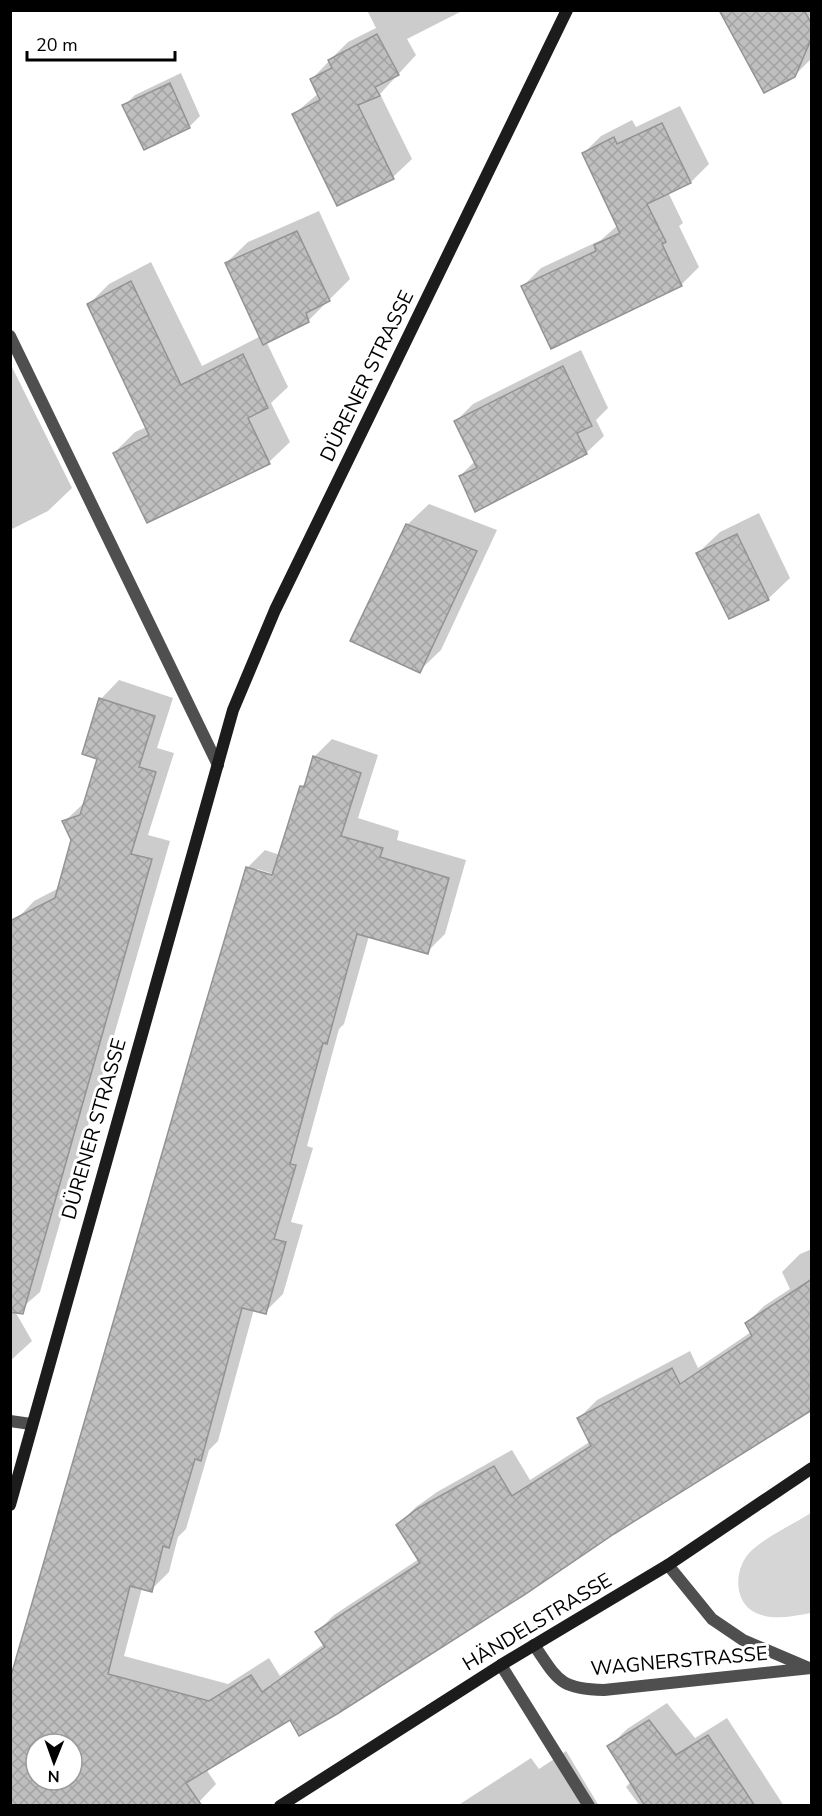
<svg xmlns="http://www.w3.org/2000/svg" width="822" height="1816" font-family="'Nunito Sans',sans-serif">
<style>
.grass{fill:#d6d6d6}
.shadow{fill:#0003;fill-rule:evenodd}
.building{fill:url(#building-cross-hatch);stroke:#939393;stroke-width:1.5;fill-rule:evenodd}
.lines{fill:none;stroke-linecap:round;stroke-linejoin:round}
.lane{stroke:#4f4f4f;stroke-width:12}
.street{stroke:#4f4f4f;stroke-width:12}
.secondary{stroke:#1c1c1c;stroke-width:12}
.labels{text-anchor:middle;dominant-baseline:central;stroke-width:6;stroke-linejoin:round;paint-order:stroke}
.street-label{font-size:20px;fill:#000;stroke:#fff}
</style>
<defs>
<pattern id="building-cross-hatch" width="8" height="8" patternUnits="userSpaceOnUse" patternTransform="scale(1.5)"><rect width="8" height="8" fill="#bfbfbf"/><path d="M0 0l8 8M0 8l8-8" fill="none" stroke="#a2a2a2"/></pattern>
</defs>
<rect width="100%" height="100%" fill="#fff"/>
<path class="grass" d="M811,1513V1613C793,1616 774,1621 756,1613C732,1602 734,1566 752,1550C769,1535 792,1525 811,1513Z"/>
<g class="shadow">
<polygon points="367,10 464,10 407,39 416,55 380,94 412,159 393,177 337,204 294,114 319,93 312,79 330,60 348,42 376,28"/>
<polygon points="721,10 812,10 812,58 794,76"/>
<polygon points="181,73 200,116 189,127 124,106 135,95"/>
<polygon points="680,106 709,164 691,182 668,192 683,223 679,226 699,267 681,285 523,286 541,268 601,240 618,225 583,154 601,136 632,120 636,127"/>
<polygon points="319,211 350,279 308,321 266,341 288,387 271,403 290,442 269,462 147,521 114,453 135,432 147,427 89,304 109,284 151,262 202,366 261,336 226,263 248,242"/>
<polygon points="581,350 608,408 596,420 604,436 586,453 460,476 475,461 456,421 473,404"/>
<polygon points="10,363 72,488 48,511 10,530"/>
<polygon points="429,504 497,530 441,650 419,671 407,525"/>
<polygon points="759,513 790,578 768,599 729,617 698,553 720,532"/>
<polygon points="119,680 173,698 157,748 174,753 148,835 170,841 40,1292 16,1313 32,1341 10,1361 10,982 16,920 34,901 59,888 73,840 64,822 85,802 99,758 101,699"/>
<path d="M332,739L378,755L358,818L399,831L397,840L466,860L445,934L427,952L369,936L344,1024L339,1029L307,1146L313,1148L291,1222L303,1225L283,1294L265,1312L254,1309L218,1441L209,1450L186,1529L178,1537L169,1572L151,1590L142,1588L124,1656L228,1684L269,1658L280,1676L324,1644L316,1633L334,1615L419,1559L398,1525L416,1507L437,1492L512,1450L530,1480L591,1441L579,1418L597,1400L690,1351L698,1368L751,1332L747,1323L764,1306L790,1289L782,1272L800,1254L812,1249V1382L777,1430L336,1712L290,1718L206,1769L216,1784L199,1802L10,1806L247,868L265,850L280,855L301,787L308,780L314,757ZM257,869L280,876L279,879L257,872ZM36,1744H72V1780H36Z"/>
<polygon points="667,1703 695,1738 727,1718 784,1806 640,1806 626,1787 631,1782 609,1747 627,1729"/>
<polygon points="566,1751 599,1806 457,1806 531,1758 539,1769"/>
</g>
<g class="building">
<polygon points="719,10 804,10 812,25 812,37 795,77 764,93"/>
<polygon points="377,34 399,75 375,87 380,96 358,105 394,179 337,206 292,114 320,100 310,79 332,68 328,60"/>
<polygon points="170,83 190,128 144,150 122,105"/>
<polygon points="662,123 691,183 647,204 666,242 662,244 682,286 551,349 521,286 596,251 594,245 620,233 582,153 614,137 617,144"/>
<polygon points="297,231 330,301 306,313 309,322 263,345 225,263"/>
<polygon points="131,281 181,385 243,354 268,408 248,418 270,464 147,523 113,453 149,435 87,304"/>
<polygon points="563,366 592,426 577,433 587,454 475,512 459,476 477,468 454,421"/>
<polygon points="406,524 477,551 420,673 350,641"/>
<polygon points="737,534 769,600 729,619 696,553"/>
<polygon points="99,698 155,716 139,767 156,772 131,854 152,859 23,1314 10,1312 10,921 55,898 71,840 62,821 80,815 97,759 82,754"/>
<path d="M313,756L361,773L341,836L383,848L380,857L449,878L428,954L357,934L327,1044L323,1043L290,1164L296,1165L274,1239L286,1242L266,1314L242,1308L201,1461L195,1459L169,1548L163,1546L152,1592L130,1586L108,1674L209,1701L251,1675L262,1692L325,1647L315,1632L420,1563L396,1525L417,1509L494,1466L512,1496L591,1446L577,1418L672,1368L680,1384L752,1336L745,1323L812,1279V1410L614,1534L524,1595L337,1714L299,1736L290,1720L186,1783L202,1806H10V1679L193,1046L246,867L272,875L300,786L304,787ZM36,1744H72V1780H36Z"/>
<polygon points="649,1720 676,1755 708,1735 755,1806 645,1806 607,1746"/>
</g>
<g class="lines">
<polyline class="lane" points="10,336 218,765"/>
<g class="street">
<polyline points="10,1421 31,1424"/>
<polyline points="668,1565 712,1619 743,1640 809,1668"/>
<path d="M534,1645C558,1680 559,1689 604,1690L811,1668"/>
<polyline points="501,1665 589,1806"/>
</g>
<g class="secondary">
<polyline points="10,1505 233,710 275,610 567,10"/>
<polyline points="280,1806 501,1665 668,1565 812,1468"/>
</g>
</g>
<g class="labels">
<g class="street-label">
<text transform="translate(367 376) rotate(-64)">DÜRENER STRASSE</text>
<text transform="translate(94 1129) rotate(-74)">DÜRENER STRASSE</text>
<text transform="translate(537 1622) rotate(-31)">HÄNDELSTRASSE</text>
<text transform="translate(679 1661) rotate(-5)">WAGNERSTRASSE</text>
</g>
</g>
<rect width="822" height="1816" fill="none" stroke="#000000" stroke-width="24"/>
<g transform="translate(54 1762) rotate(181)"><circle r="28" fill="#ffffff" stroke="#999999" stroke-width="1.5"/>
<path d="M0-4.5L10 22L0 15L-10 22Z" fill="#000000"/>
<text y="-9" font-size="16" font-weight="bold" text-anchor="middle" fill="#000000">N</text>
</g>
<path d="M27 51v9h148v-9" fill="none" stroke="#000000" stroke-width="3"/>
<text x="36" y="51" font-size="18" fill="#000000" stroke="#ffffff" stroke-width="4.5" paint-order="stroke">20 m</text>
</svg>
